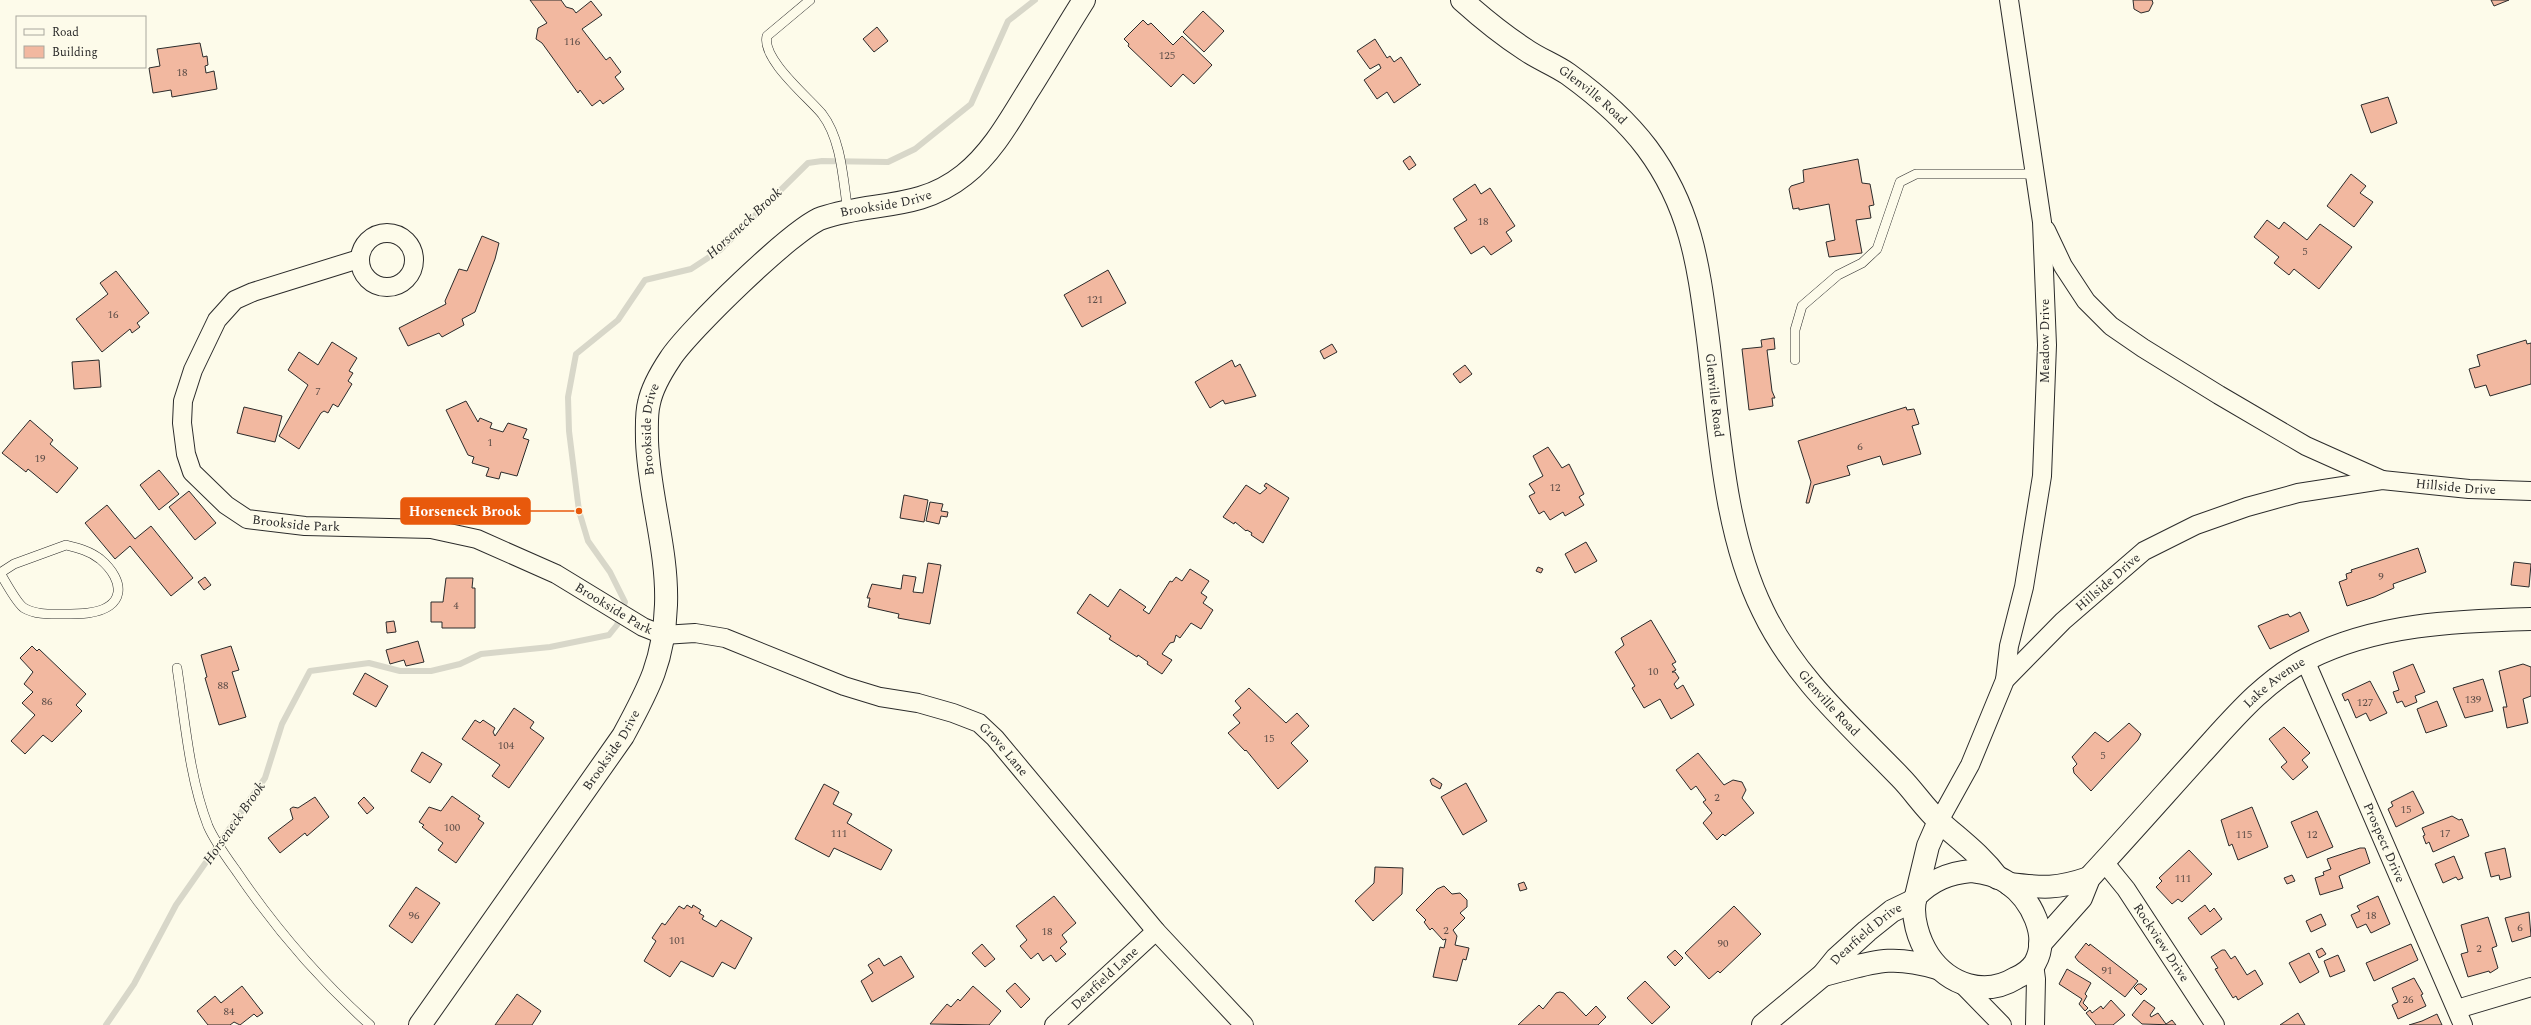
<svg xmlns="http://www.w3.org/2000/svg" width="2531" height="1025" font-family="Spectral,serif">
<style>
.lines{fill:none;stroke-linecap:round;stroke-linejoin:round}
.stream{stroke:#d8d7c9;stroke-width:6}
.building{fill:#f2b8a0;stroke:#2b2b2b}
.lane-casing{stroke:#2b2b2b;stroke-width:10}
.street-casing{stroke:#2b2b2b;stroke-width:20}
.secondary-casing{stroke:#2b2b2b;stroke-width:24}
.lane{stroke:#fdfbea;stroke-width:9}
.street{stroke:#fdfbea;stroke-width:18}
.secondary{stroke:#fdfbea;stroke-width:22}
.labels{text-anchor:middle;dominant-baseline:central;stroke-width:3;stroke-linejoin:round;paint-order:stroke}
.number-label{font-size:11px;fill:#5d4e48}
.street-label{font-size:13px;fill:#2b2b2b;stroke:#fdfbea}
.water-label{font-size:14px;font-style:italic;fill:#2b2b2b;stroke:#fdfbea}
.leader{fill:none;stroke:#e8590c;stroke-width:1.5}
.callout-dot{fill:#e8590c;stroke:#fdfbea;stroke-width:1.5}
.callout{fill:#e8590c;stroke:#e8590c;stroke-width:1.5}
.callout-label{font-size:14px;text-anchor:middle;font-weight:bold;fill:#fff}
</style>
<rect width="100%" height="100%" fill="#fdfbea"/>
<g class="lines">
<polyline class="stream" points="106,1025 134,984 176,905 265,778 282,724 310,671 369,663 400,671 431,671 460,664 481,654 550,647 609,635 617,625 625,602 610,572 588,541 579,511 569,431 568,397 576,354 618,320 645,280 691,269 720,250 808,163 822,161 888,162 915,149 971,104 1008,21 1035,0"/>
</g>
<g class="building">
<polygon points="530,0 561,0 566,7 573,9 576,13 591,1 602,15 582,29 606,60 610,57 621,72 615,77 624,89 603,104 600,100 592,106 580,90 578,93 542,43 536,39 538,28 547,23"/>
<polygon points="2133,0 2152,0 2153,3 2149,11 2141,13 2134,9"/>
<polygon points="2491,0 2509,0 2494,6"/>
<polygon points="1203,11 1224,31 1204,52 1183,32"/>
<polygon points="1143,20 1148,25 1151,23 1173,45 1182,36 1212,65 1194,84 1183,74 1171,87 1128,46 1129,44 1124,39"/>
<polygon points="877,27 888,41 874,52 863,39"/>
<polygon points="1375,39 1387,58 1390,56 1394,62 1401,57 1419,85 1421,84 1394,103 1387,92 1377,99 1364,80 1381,68 1379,64 1370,69 1357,51"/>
<polygon points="200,43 203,57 207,56 208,65 205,66 206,73 214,71 217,89 172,97 171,90 153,93 149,68 160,66 157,49"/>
<polygon points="2388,97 2397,123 2371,133 2361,105"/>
<polygon points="1410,156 1416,165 1409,170 1403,161"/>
<polygon points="1858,159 1862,183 1870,184 1874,205 1869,206 1871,218 1856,220 1862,253 1829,257 1826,242 1835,240 1829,204 1799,210 1799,208 1793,209 1789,189 1791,186 1804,182 1803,170"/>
<polygon points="2351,174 2366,186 2360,193 2373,202 2354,227 2327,206"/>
<polygon points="1475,184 1481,194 1490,188 1515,226 1506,232 1512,241 1491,255 1484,246 1471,254 1454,228 1467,220 1453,199"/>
<polygon points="2267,220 2279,229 2284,222 2307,240 2320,224 2352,247 2319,289 2294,269 2289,275 2274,263 2279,257 2254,237"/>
<polygon points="482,236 499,243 495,259 475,312 462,319 464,325 442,337 439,333 408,346 399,328 446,304 445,301 459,269 467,271"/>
<polygon points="1108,270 1126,303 1082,327 1064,295"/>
<polygon points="116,271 149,313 137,323 140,327 132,333 130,329 102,352 76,319 108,294 100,283"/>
<polygon points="1774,338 1775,349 1767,350 1772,391 1775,398 1772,398 1773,406 1749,410 1742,349 1762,347 1761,340"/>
<polygon points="2526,340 2527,344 2531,343 2531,384 2490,396 2486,385 2475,388 2469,369 2480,366 2477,355"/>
<polygon points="332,342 357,358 349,371 353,373 348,381 352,384 338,407 333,404 328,413 324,411 321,413 299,449 279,436 308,385 288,370 299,352 318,365"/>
<polygon points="1332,344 1337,352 1324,359 1320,351"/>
<polygon points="99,360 101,387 74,389 72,362"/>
<polygon points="1232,360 1235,367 1240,364 1256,396 1225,404 1223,400 1210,408 1195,382"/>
<polygon points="1465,365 1472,374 1460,383 1453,374"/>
<polygon points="466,401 478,422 480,418 492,423 490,428 503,432 508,423 527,429 523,438 529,440 517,476 501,472 499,479 486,476 489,468 472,463 474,457 468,455 446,410"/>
<polygon points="244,407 282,416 275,442 237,433"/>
<polygon points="1906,407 1907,410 1914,409 1919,424 1912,426 1921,454 1883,465 1880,456 1847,466 1850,475 1814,485 1809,503 1806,503 1811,482 1798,441"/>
<polygon points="30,420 53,440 50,444 78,468 57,493 28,469 26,472 2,453"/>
<polygon points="1548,447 1562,468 1569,464 1584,494 1579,497 1584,505 1565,516 1563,512 1550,520 1544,511 1539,514 1529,496 1535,493 1529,484 1543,476 1533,456"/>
<polygon points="159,470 179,494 159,510 140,485"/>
<polygon points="1266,483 1289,498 1263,543 1251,535 1252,533 1247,530 1246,531 1235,522 1234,524 1223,517 1246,485 1260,494 1267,488 1264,486"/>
<polygon points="189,491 216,523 195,540 169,507"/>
<polygon points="904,495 928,500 924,522 900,518"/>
<polygon points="930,502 943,504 941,511 948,512 947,517 941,516 939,524 926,521"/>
<polygon points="107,505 135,539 151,526 193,578 171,596 130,546 115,559 85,523"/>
<polygon points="1586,542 1597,561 1575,573 1565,554"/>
<polygon points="2418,548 2426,572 2393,584 2394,588 2374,597 2347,606 2339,582 2347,579 2346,574 2352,572 2351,570"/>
<polygon points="2514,562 2531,564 2529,587 2511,585"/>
<polygon points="928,563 941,565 930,624 898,618 899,614 868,607 870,598 867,598 872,584 901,589 903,575 916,577 913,592 923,593"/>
<polygon points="1538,567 1543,569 1541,573 1536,571"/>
<polygon points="1190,569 1209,581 1201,593 1207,597 1203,603 1213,610 1201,629 1191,623 1180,638 1176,635 1174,642 1170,643 1162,654 1172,660 1162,674 1147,664 1148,662 1138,655 1137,657 1109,639 1111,636 1077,613 1090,594 1108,607 1120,589 1146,607 1143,610 1149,614 1170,581 1172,582 1176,577 1182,581"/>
<polygon points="205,577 211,585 204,590 198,582"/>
<polygon points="446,578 473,578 472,588 475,588 475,628 442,628 442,622 431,622 431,602 443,602"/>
<polygon points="2300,612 2309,631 2270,649 2258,626 2281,616 2288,614 2290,617"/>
<polygon points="1651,620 1676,662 1672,664 1676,670 1672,672 1675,672 1679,678 1674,684 1677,689 1683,685 1694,705 1671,719 1660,699 1644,708 1632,688 1635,686 1615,652 1624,645 1621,638"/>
<polygon points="394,621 396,632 387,633 386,622"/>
<polygon points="418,641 424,662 406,666 404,660 390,664 386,650"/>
<polygon points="32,646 37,651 39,649 86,694 76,705 82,711 52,742 43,735 25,754 11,741 35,715 22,703 33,692 24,684 33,672 20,658"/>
<polygon points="231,646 239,670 232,672 246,717 219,725 205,678 207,677 201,655"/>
<polygon points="2413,664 2425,692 2415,696 2417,702 2405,707 2402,701 2397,703 2393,692 2399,690 2393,672"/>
<polygon points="2523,664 2531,667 2531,696 2523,699 2528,723 2507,728 2503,707 2507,707 2499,671"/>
<polygon points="365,673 388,686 376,707 353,694"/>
<polygon points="2483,679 2493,711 2465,718 2453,688"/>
<polygon points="2370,681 2387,713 2370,721 2366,713 2356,718 2348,699 2345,701 2342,694"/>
<polygon points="1249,688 1286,723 1297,713 1309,726 1291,743 1308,761 1278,789 1246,750 1245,751 1228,733 1240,723 1233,715 1241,708 1235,701"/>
<polygon points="2437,701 2447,726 2426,733 2417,709"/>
<polygon points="514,708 534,722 530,728 544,738 509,788 492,776 500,765 462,739 475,720 480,723 483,720 495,728 493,732 495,736"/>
<polygon points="2129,723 2141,734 2138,740 2091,791 2074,773 2073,768 2077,764 2072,757 2095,732 2108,742"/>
<polygon points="2284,727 2310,753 2302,760 2308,767 2293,780 2281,767 2287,762 2269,739"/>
<polygon points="422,752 442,764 430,783 411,771"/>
<polygon points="1698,753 1724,785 1733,780 1742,782 1746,790 1742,798 1754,813 1725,836 1723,834 1717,840 1703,823 1712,813 1703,802 1706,800 1696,786 1691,790 1676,770"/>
<polygon points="1433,778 1442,784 1440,789 1432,785 1430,780"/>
<polygon points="1466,783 1487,821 1463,835 1441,797"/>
<polygon points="824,784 839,792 833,804 852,814 847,823 892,850 881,870 834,848 829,857 795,839"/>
<polygon points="2413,791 2424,813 2396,827 2388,809 2393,806 2391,802"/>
<polygon points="452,796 480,816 478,819 484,823 456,863 438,850 443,843 422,827 424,825 419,822 429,807 441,811"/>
<polygon points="315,797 329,817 307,836 305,833 280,853 268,838 293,819 290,809 293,807 298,808"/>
<polygon points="364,797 374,808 367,814 358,803"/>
<polygon points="2252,807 2268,847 2238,860 2232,844 2229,846 2221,820"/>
<polygon points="2317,811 2333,847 2307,858 2291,822"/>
<polygon points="2452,816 2459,820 2462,819 2469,836 2433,852 2429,842 2426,844 2423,836 2425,835 2422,828"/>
<polygon points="2360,848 2365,848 2370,863 2339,876 2343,888 2320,895 2315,878 2324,875 2323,872 2331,869 2327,859"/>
<polygon points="2505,848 2511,877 2500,880 2499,875 2491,877 2485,853"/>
<polygon points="2189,850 2212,874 2182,902 2178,899 2172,904 2156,887 2162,881 2159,878"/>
<polygon points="2454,856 2463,878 2458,880 2456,877 2443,883 2435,864"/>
<polygon points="1375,867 1403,868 1402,894 1373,921 1355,901 1374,883"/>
<polygon points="2292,875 2295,881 2287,884 2284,878"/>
<polygon points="1524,882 1527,889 1520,891 1518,884"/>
<polygon points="1444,886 1452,894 1460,893 1467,900 1467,907 1460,913 1465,918 1453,930 1457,936 1455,945 1469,948 1466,960 1463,959 1457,981 1433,977 1440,947 1444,948 1446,939 1443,940 1432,928 1430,930 1424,922 1426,920 1416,910 1437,889"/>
<polygon points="416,887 440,903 412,943 389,926"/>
<polygon points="1054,896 1076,923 1062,935 1067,942 1060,948 1066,954 1056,962 1051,955 1043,961 1038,953 1031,959 1020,946 1027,940 1016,926"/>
<polygon points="2378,896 2390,924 2371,933 2366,924 2357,928 2351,915 2360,911 2357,906"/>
<polygon points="687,905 692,908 693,905 701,910 699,913 704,916 702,919 716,927 721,920 752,938 735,969 722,962 713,977 681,961 670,977 644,961 656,941 652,938 662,923 665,925 679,906 684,909"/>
<polygon points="2205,905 2210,912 2214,908 2222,919 2201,935 2188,918"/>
<polygon points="1734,906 1761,934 1720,973 1718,971 1709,979 1685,953"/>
<polygon points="2529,912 2531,936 2512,942 2505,918"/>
<polygon points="2321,914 2326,925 2311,932 2306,921"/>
<polygon points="2488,917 2497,946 2492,948 2498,968 2490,973 2489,971 2468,977 2461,954 2468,952 2461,925"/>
<polygon points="2086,943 2089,946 2090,944 2138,981 2125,997 2078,961 2075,957"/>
<polygon points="982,944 995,959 985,967 972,953"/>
<polygon points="2411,944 2418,960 2374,981 2366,963"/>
<polygon points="2322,948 2326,954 2319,958 2316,951"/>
<polygon points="1675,950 1683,958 1675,966 1667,957"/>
<polygon points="2222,950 2225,950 2231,959 2235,956 2247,975 2255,970 2263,984 2238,1000 2236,996 2233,998 2215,969 2218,968 2211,957"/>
<polygon points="2309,953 2319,972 2300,983 2289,963"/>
<polygon points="2338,955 2345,971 2330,977 2324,961"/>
<polygon points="901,956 914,977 872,1002 861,981 873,973 868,965 879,958 884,966"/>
<polygon points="2067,969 2091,983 2085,994 2087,996 2083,1003 2088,1008 2085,1011 2079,1004 2082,999 2059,984"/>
<polygon points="2414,978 2423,994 2421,995 2426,1006 2398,1019 2392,1005 2398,1002 2392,988"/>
<polygon points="1645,981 1670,1007 1652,1024 1627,998"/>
<polygon points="1015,983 1030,999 1021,1008 1006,991"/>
<polygon points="2138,984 2141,984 2147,989 2141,995 2134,988"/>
<polygon points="242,986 263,1013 257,1017 254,1014 240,1025 234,1022 230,1025 208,1025 197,1011 215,996 221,1003"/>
<polygon points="973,986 1001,1011 989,1025 930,1024 947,1004 951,1007 958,999 960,1001"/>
<polygon points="1560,992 1564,993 1586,1016 1596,1006 1606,1017 1598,1025 1518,1025 1539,1005 1543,1009 1556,993"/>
<polygon points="517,994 541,1011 532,1025 495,1025"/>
<polygon points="2111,1000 2125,1015 2113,1025 2096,1025 2086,1013 2090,1010 2092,1013 2101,1006 2103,1009"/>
<polygon points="2144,1000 2155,1008 2150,1015 2151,1017 2158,1013 2166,1024 2172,1020 2176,1025 2142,1024 2132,1015"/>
<polygon points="2298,1013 2305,1025 2280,1025"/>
<polygon points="2437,1014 2442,1025 2409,1025 2422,1021"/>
</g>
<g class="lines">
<g class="lane-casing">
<g id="lane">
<path d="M810,0L767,36C761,59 809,98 822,114C842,140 843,181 848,212"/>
<polyline points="1795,360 1795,330 1802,306 1838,275 1862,263 1877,249 1900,182 1916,174 2036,174"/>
<path d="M66,545C78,548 90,551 100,559C126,581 126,608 88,613C80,614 71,614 63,614C50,614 36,615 24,608C17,604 5,581 0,573L14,564Z"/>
<path d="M177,668C185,720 189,777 208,826C215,842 227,858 237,872C275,928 320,980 370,1025"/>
</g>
</g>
<g class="street-casing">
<g id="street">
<polyline points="2046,230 2063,266 2086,301 2111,326 2143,348 2219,395 2306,446 2382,480"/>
<circle cx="387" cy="260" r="27"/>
<path id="s1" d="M359,259L253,292L235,300L217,320L193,370L183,401L182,423L186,454L192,472L226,505L247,519L305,526L431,529L477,539L556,574L643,627L663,635L695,633L725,638L844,686L880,697L918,703L953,713L979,723L995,738L1156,931L1244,1025"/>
<path id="s2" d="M2305,660L2463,1025"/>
<polyline points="2005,680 2009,646 2024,587 2042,476 2047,345 2042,222 2009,0"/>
<path id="s3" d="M1939,821L1970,765L2005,680L2063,621L2144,551L2196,525L2247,507L2298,493L2382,480L2469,489L2531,491"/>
<path id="s4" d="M2104,862L2126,889L2215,1025"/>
<polyline points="2034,964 2036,979 2035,1025"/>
<polyline points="1962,984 2002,1025"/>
<polyline points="2457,1009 2531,987"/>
<path id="s5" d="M1054,1025L1156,931"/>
</g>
</g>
<g class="secondary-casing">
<g id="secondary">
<path id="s6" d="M1462,0C1482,18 1503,35 1526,50C1539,59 1555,65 1568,74C1597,95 1626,120 1647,148C1690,206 1698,262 1707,331C1719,422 1722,528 1763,611C1795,678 1850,725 1900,777C1914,791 1925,809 1940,822C1960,840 1981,855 1998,878"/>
<path d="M1971,871C1984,873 1997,875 2008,883C2031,899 2050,936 2035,963C2031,969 2023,975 2016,978C1985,997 1949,985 1929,956C1919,941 1910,915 1916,896C1932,880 1949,873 1971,871Z"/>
<path d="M2009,884C2043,888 2057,889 2089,878"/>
<polyline points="1916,896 1928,846 1939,821"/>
<path id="s7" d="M2040,944L2081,898L2089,878C2127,837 2164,795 2201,754C2232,720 2264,681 2307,659C2376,624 2454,621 2531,619"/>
<path d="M1823,975C1870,964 1887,953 1937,968"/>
<path id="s8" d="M420,1025L623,736C649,688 664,661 666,605C668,550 649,496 647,441C647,429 646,414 649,403C652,388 662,371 670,359C687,332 795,227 822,218C873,201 919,211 964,175C992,153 1010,120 1028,91C1047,61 1065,30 1084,0"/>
<path id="s9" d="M1763,1025L1823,975L1836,959L1867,931L1892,911L1915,900"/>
</g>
</g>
<use href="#lane" class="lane"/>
<use href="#street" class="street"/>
<use href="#secondary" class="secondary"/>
</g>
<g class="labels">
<g class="number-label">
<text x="572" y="41">116</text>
<text x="1167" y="55">125</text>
<text x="182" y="72">18</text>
<text x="1483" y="221">18</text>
<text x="2305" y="251">5</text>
<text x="1095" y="299">121</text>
<text x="113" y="314">16</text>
<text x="318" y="391">7</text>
<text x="490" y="442">1</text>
<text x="1860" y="446">6</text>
<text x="40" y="458">19</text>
<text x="1555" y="487">12</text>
<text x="2381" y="576">9</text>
<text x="456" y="605">4</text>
<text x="1653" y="671">10</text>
<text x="223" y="685">88</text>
<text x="2473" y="699">139</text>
<text x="47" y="701">86</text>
<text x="2365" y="702">127</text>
<text x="1269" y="738">15</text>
<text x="506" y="745">104</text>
<text x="2103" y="755">5</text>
<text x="1717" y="797">2</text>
<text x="2406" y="809">15</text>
<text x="452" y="827">100</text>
<text x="839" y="833">111</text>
<text x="2445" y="833">17</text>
<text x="2244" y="834">115</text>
<text x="2312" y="834">12</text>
<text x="2183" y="878">111</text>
<text x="414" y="915">96</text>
<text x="2371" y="915">18</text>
<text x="2520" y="927">6</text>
<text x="1446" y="930">2</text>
<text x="1047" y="931">18</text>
<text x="677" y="940">101</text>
<text x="1723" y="943">90</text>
<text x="2479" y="948">2</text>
<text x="2107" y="970">91</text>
<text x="2408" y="999">26</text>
<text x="229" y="1011">84</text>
</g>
<g class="street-label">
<text stroke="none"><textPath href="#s6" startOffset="162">Glenville Road</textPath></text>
<text stroke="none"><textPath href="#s8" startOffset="1019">Brookside Drive</textPath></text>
<text transform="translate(2045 341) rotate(-90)">Meadow Drive</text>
<text stroke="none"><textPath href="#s6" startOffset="498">Glenville Road</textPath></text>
<text stroke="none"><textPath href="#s8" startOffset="670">Brookside Drive</textPath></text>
<text stroke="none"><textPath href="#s3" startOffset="670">Hillside Drive</textPath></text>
<text stroke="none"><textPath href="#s1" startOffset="440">Brookside Park</textPath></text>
<text stroke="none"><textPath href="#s3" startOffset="298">Hillside Drive</textPath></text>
<text stroke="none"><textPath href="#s1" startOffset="776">Brookside Park</textPath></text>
<text stroke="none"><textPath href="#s7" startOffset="353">Lake Avenue</textPath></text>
<text stroke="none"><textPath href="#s6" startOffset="834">Glenville Road</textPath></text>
<text stroke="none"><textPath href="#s8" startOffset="335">Brookside Drive</textPath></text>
<text stroke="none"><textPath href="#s1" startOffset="1199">Grove Lane</textPath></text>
<text stroke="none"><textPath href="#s2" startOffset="199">Prospect Drive</textPath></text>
<text stroke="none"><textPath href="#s9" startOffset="138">Dearfield Drive</textPath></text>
<text stroke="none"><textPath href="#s4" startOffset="99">Rockview Drive</textPath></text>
<text stroke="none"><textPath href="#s5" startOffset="69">Dearfield Lane</textPath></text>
</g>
<g class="water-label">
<text transform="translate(744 223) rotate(-43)">Horseneck Brook</text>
<text transform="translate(234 823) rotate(-55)">Horseneck Brook</text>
</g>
</g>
<path class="leader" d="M579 511L530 511"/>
<circle class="callout-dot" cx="579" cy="511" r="4"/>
<rect class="callout" x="401" y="498" width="129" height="26" rx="4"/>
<g class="callout-label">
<text x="465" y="516">Horseneck Brook</text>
</g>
<rect x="16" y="16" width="130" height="52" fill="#fdfbea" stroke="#a9a89e"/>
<rect x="24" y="29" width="20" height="6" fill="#fdfbea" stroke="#a9a89e"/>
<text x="52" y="36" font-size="12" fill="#2b2b2b">Road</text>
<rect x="24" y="46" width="20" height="12" fill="#f2b8a0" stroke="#a9a89e"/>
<text x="52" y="56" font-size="12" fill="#2b2b2b">Building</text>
</svg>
